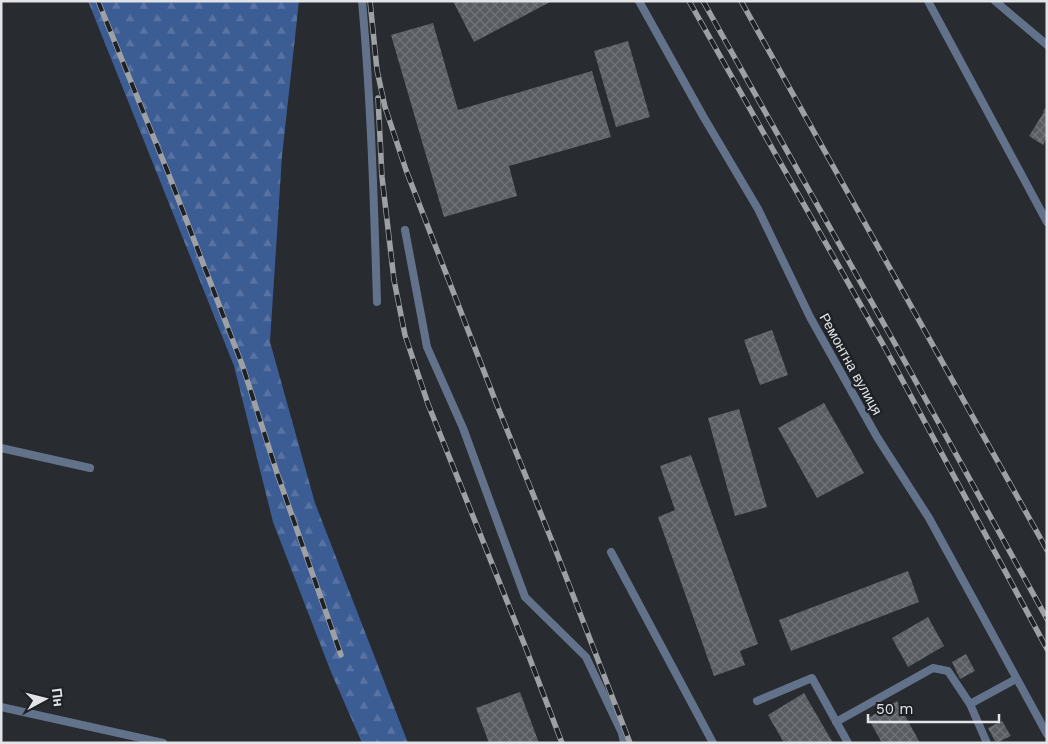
<svg xmlns="http://www.w3.org/2000/svg" width="1048" height="744" font-family="'Work Sans',sans-serif">
<style>
.forest{fill:url(#forest-firs)}
.building{fill:url(#building-cross-hatch)}
.lines{fill:none;stroke-linecap:round;stroke-linejoin:round}
.lane{stroke:#63728b;stroke-width:8}
.rail-casing{stroke:#9ea1a4;stroke-width:5.5}
.rail{stroke:#1e2125;stroke-width:4;stroke-dasharray:11;stroke-linecap:butt}
.labels{text-anchor:middle;dominant-baseline:central;stroke-width:5;stroke-linejoin:round;paint-order:stroke}
.street-label{font-size:14px;fill:#e2e4e7;stroke:#1e2125}
</style>
<defs>
<pattern id="forest-firs" width="22" height="20" patternUnits="userSpaceOnUse" patternTransform="scale(1.25)"><rect width="22" height="20" fill="#3c5c94"/><path d="M5 1l3.5 6h-7zM16 11l3.5 6h-7z" fill="#5873a3"/></pattern>
<pattern id="building-cross-hatch" width="8" height="8" patternUnits="userSpaceOnUse" patternTransform="scale(1.25)"><rect width="8" height="8" fill="#595d62"/><path d="M0 0l8 8M0 8l8-8" fill="none" stroke="#717478"/></pattern>
</defs>
<rect width="100%" height="100%" fill="#282b2f"/>
<polygon class="forest" points="88,1 299,1 282,156 270,342 315,503 408,743 362,743 331,672 273,522 234,366"/>
<g class="building">
<polygon points="453,1 552,1 474,42"/>
<polygon points="433,23 458,110 592,71 611,137 509,166 517,196 444,217 391,35"/>
<polygon points="628,41 650,117 616,127 594,51"/>
<polygon points="1047,106 1047,138 1043,145 1029,136 1044,112 1043,111"/>
<polygon points="772,330 788,375 760,385 744,340"/>
<polygon points="824,403 864,473 817,498 778,428"/>
<polygon points="739,409 767,507 735,516 708,418"/>
<polygon points="691,455 758,644 740,651 745,665 714,676 658,517 675,510 660,466"/>
<polygon points="908,571 919,602 791,651 779,620"/>
<polygon points="928,617 944,646 908,667 892,638"/>
<polygon points="966,654 975,671 960,679 952,662"/>
<polygon points="520,692 539,743 489,743 476,708"/>
<polygon points="804,693 833,743 784,743 768,715"/>
<polygon points="897,701 920,743 882,743 868,718"/>
<polygon points="1002,721 1011,736 996,743 988,728"/>
</g>
<g class="lines">
<g class="lane">
<path d="M362,1C371,101 374,202 377,302"/>
<polyline points="639,1 703,116 758,209 810,317 877,437 929,518 1047,734"/>
<polyline points="928,1 1047,222"/>
<polyline points="995,1 1047,45"/>
<polyline points="405,230 427,347 463,428 525,597 586,657 622,733 624,743"/>
<polyline points="1,448 90,468"/>
<polyline points="611,552 713,743"/>
<polyline points="757,701 812,678 848,743"/>
<polyline points="1,707 163,743"/>
<polyline points="836,722 933,668 948,671 970,704"/>
<polyline points="987,743 970,704 1016,679"/>
</g>
<g class="rail-casing">
<g id="rail">
<polyline points="98,1 116,45 169,175 243,367 277,473 341,655"/>
<polyline points="370,1 377,70 385,107 406,170 497,405 556,551 630,743"/>
<polyline points="689,1 885,348 1047,649"/>
<polyline points="703,1 894,342 1047,619"/>
<polyline points="741,1 1047,550"/>
<polyline points="378,98 382,177 394,280 405,335 428,404 525,646 562,743"/>
</g>
</g>
<use href="#rail" class="rail"/>
</g>
<g class="labels">
<g class="street-label">
<text transform="translate(851 364) rotate(61)">Ремонтна вулиця</text>
</g>
</g>
<rect width="1048" height="744" fill="none" stroke="#e2e4e7" stroke-width="5"/>
<g transform="translate(45 699) rotate(83)" stroke="#1e2125" stroke-width="4" paint-order="stroke">
<path d="M0-4L9 19L0 12L-9 19Z" fill="#e2e4e7"/>
<text y="-8" font-size="14" font-weight="bold" text-anchor="middle" fill="#e2e4e7">Пн</text>
</g>
<path d="M868 714v8h131v-8" fill="none" stroke="#e2e4e7" stroke-width="2.5"/>
<text x="876" y="714" font-size="15" fill="#e2e4e7" stroke="#1e2125" stroke-width="4" paint-order="stroke">50 m</text>
</svg>
